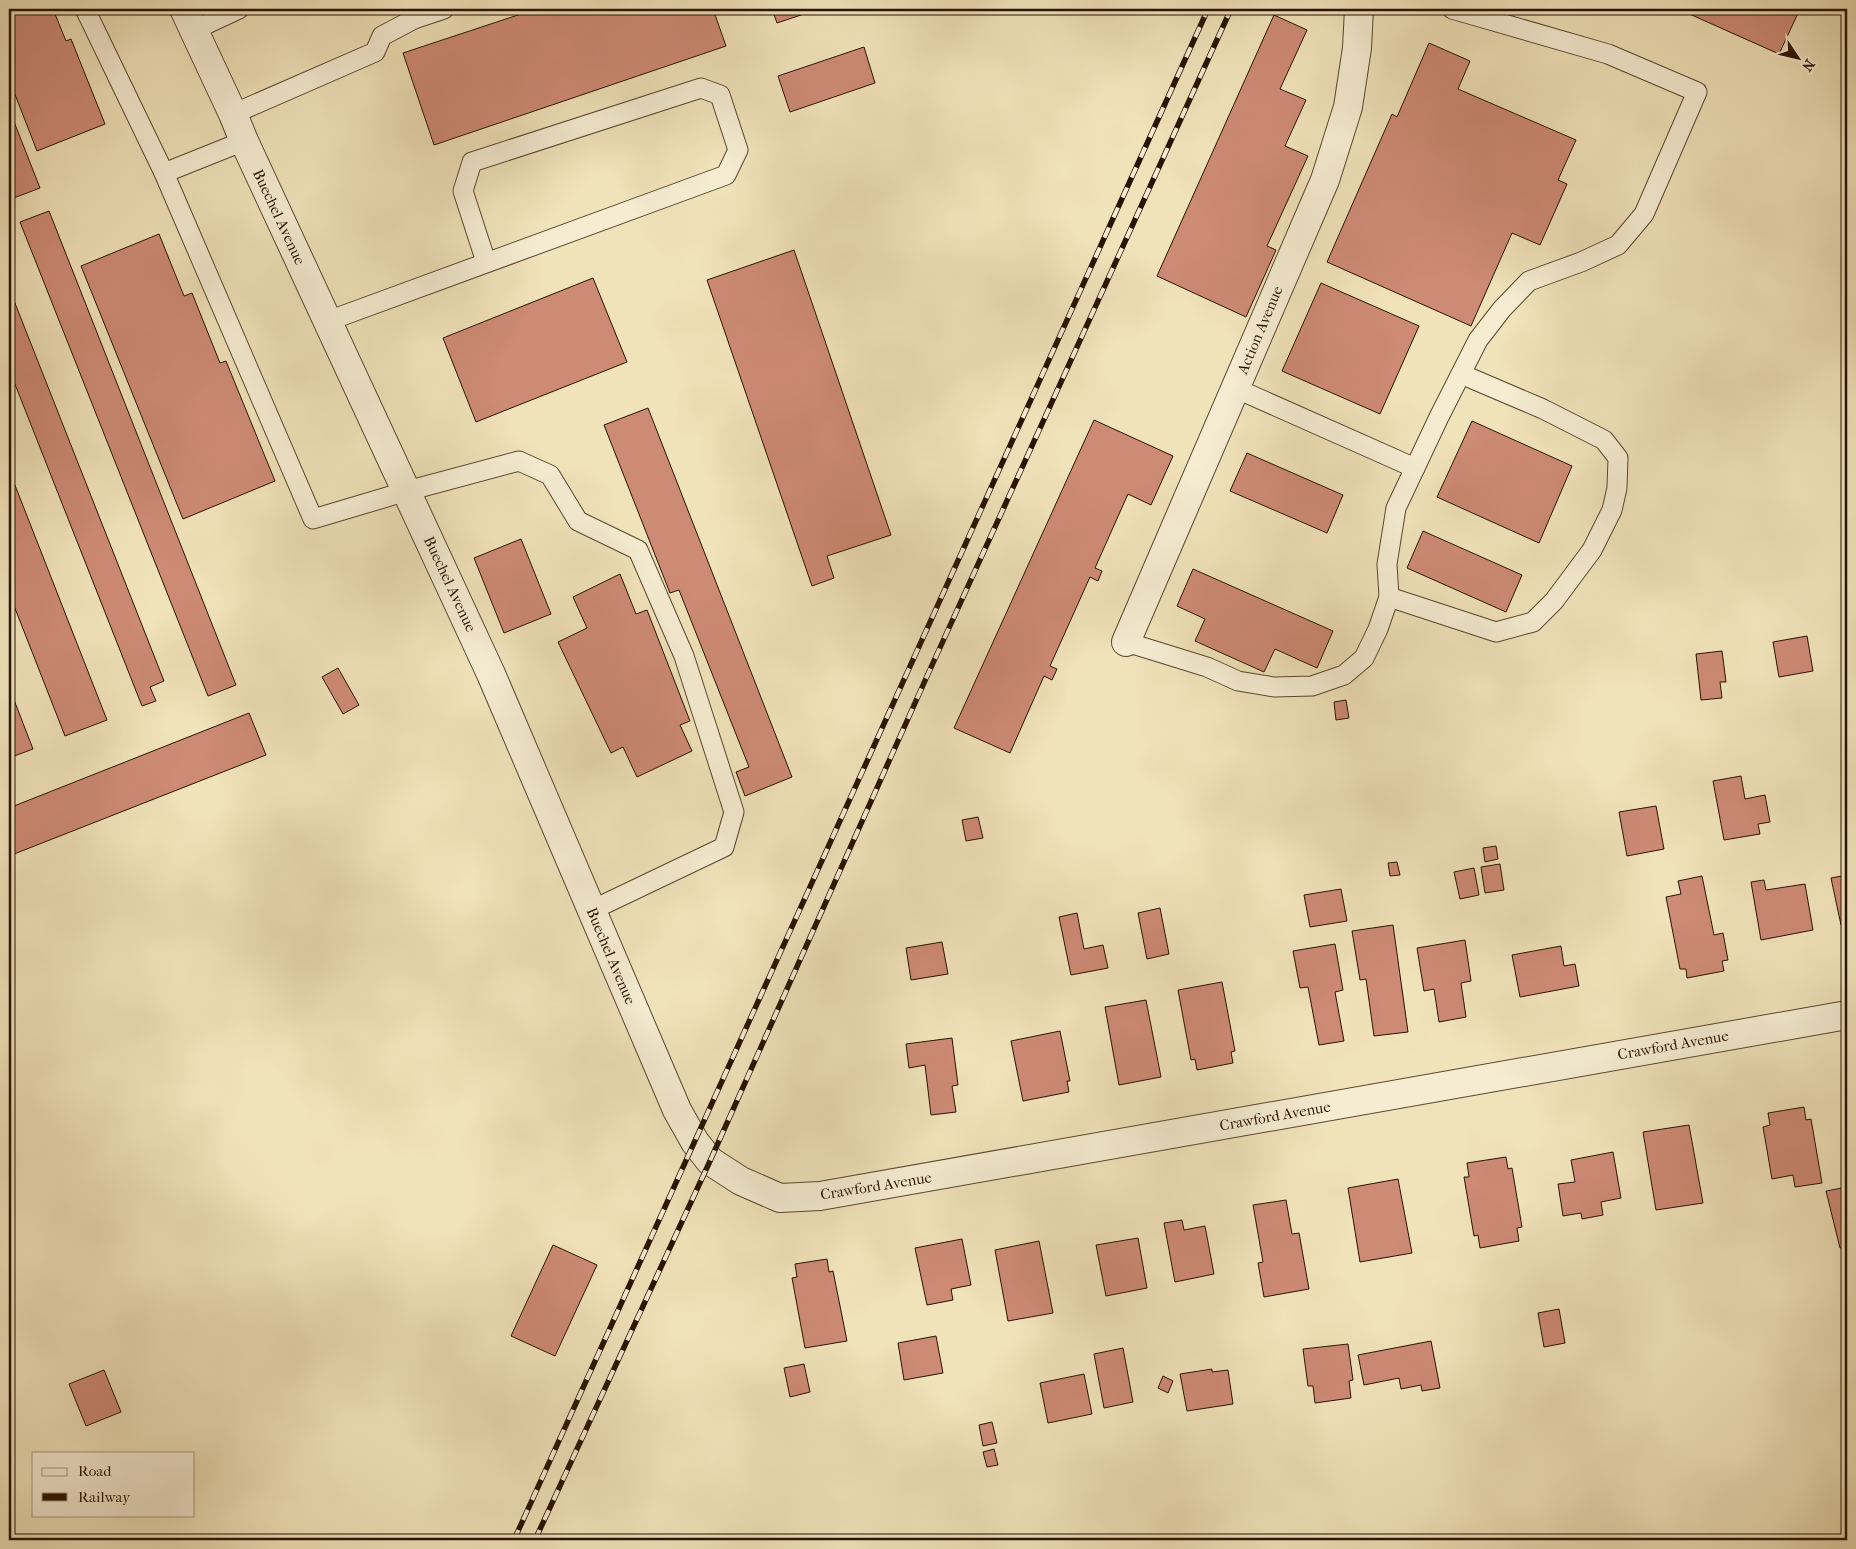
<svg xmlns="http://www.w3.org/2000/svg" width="1856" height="1549" font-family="'IM FELL French Canon',serif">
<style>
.building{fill:#cd8a75;stroke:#281201}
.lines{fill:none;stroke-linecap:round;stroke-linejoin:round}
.lane-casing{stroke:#5a462f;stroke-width:21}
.street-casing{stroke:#5a462f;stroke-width:30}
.lane{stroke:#f5ecd2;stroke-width:19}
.street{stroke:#f5ecd2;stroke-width:28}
.rail-casing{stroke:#281201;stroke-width:5.5}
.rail{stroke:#f5ecd2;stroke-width:4;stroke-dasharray:11;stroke-linecap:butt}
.labels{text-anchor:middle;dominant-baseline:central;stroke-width:5;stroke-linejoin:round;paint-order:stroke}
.street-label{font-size:15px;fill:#281201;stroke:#f5ecd2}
</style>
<rect width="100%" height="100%" fill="#f0e2b9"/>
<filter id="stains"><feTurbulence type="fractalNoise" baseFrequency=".004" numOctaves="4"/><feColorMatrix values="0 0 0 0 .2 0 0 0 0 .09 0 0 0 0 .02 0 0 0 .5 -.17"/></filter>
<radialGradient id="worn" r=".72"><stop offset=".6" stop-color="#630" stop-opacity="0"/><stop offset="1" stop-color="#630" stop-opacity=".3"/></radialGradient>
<g class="building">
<polygon points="9,9 53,9 66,41 71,39 105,124 37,151 9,79"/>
<polygon points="536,9 713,9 726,46 434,145 403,53"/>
<polygon points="772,9 819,9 777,23"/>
<polygon points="1686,9 1800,9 1779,54 1685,12"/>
<polygon points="1274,15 1307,30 1280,89 1306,100 1285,146 1308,156 1267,246 1276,250 1246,317 1157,276"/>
<polygon points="1429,43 1470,61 1458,89 1576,140 1558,180 1567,184 1540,245 1512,233 1471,326 1327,262 1392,114 1397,117"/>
<polygon points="864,47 875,83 790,112 778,76"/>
<polygon points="9,109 40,188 11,199 9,192"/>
<polygon points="49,211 236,685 208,696 20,222"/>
<polygon points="159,234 184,296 192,293 220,363 226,361 275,481 183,519 81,266"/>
<polygon points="794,250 891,535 827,556 834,578 812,586 707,280"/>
<polygon points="593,278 627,362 476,422 443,338"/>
<polygon points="1321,283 1419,326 1380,414 1282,371"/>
<polygon points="9,288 164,681 150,687 156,701 142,706 9,369"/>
<polygon points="648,408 792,777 745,796 736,772 749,767 679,590 670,593 604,425"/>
<polygon points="1094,420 1173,456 1151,505 1128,494 1095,568 1102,571 1098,581 1090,577 1050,666 1057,669 1052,680 1044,676 1010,753 954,728"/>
<polygon points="1472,421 1572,466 1539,543 1437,497"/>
<polygon points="1247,453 1343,495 1327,533 1230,491"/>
<polygon points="9,470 107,720 65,736 9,593"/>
<polygon points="1423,531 1522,575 1506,612 1407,568"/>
<polygon points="521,539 551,614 504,633 474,558"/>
<polygon points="1193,569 1333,631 1317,668 1275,649 1264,672 1195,641 1205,619 1177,606"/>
<polygon points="620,574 636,614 647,610 690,721 680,725 692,751 637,777 623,747 611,753 558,642 587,628 573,597"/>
<polygon points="1807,636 1813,671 1779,677 1773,642"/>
<polygon points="1722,651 1726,682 1720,682 1722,698 1701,700 1696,654"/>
<polygon points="338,668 359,705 343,714 322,677"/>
<polygon points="9,687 33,749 9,758"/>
<polygon points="1346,700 1349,718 1336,720 1334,702"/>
<polygon points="249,713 266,755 9,856 9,808"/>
<polygon points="1741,776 1745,799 1765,795 1770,822 1758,824 1760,834 1724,840 1713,781"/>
<polygon points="1656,806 1664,849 1627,856 1619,812"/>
<polygon points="978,817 983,838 966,841 962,820"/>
<polygon points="1496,846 1498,859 1485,862 1483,848"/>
<polygon points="1397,862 1400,875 1390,876 1388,863"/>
<polygon points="1500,864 1504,890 1485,893 1481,867"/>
<polygon points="1474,868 1479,895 1460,899 1454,872"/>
<polygon points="1847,875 1847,924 1841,925 1831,878"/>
<polygon points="1702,876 1714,935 1723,933 1728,960 1722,961 1724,971 1687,978 1686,969 1680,969 1666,897 1681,894 1678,881"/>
<polygon points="1764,880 1766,890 1805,884 1813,930 1761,940 1751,882"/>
<polygon points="1341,889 1347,921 1310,927 1304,895"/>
<polygon points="1160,908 1169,954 1147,959 1138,913"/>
<polygon points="1077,913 1084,949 1103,945 1108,968 1071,975 1059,917"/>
<polygon points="1393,925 1408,1032 1374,1036 1366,979 1360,980 1352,931"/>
<polygon points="1465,940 1471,981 1461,983 1466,1017 1439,1022 1434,989 1424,991 1417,948"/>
<polygon points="942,942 948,974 911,980 906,948"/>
<polygon points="1335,944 1343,990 1335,992 1344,1041 1319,1045 1308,987 1300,988 1293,951"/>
<polygon points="1561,946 1564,966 1575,964 1579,986 1520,997 1512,955"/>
<polygon points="1222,982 1235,1051 1231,1052 1233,1063 1197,1070 1195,1059 1191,1060 1178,990"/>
<polygon points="1146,1000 1161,1077 1119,1085 1105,1007"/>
<polygon points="1060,1031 1070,1081 1067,1081 1069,1092 1023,1101 1011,1041"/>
<polygon points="952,1038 958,1085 952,1086 956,1112 931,1115 925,1065 909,1068 906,1044"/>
<polygon points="1804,1107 1806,1120 1811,1119 1822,1183 1795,1187 1793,1175 1772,1179 1763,1127 1770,1125 1768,1113"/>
<polygon points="1843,1107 1847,1107 1847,1129"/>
<polygon points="1689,1125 1703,1203 1656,1210 1643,1132"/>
<polygon points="1613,1152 1621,1198 1601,1202 1603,1215 1582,1219 1581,1213 1563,1216 1558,1184 1575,1182 1571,1160"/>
<polygon points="1506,1157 1508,1169 1512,1168 1522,1227 1517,1228 1519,1241 1480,1248 1478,1235 1474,1236 1464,1177 1469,1177 1467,1163"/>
<polygon points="1398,1179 1412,1253 1360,1262 1348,1188"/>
<polygon points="1847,1187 1847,1246 1840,1248 1826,1191"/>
<polygon points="1286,1200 1292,1234 1299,1233 1309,1289 1264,1297 1258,1263 1263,1262 1253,1205"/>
<polygon points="1182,1220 1184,1230 1205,1226 1214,1274 1175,1282 1164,1223"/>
<polygon points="1138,1238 1147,1288 1106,1296 1096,1245"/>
<polygon points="962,1239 971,1285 951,1289 953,1300 927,1305 915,1248"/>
<polygon points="1039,1241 1053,1313 1008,1321 995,1250"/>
<polygon points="553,1245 597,1265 555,1356 511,1336"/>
<polygon points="827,1259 829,1272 833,1271 847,1341 805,1348 792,1278 797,1277 795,1264"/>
<polygon points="1559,1309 1565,1343 1544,1347 1538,1313"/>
<polygon points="936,1336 943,1373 904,1380 898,1343"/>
<polygon points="1431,1341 1440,1388 1422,1391 1421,1385 1401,1389 1399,1378 1364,1385 1358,1355"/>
<polygon points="1348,1344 1353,1380 1349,1381 1351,1398 1315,1403 1313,1386 1308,1386 1303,1349"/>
<polygon points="1123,1348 1133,1402 1104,1408 1094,1354"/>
<polygon points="804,1364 810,1392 790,1397 784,1368"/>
<polygon points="1212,1369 1212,1372 1228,1370 1233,1404 1187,1411 1180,1374"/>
<polygon points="104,1370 121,1412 86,1426 69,1384"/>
<polygon points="1084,1374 1092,1414 1048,1423 1040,1383"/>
<polygon points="1163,1376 1173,1381 1168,1393 1158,1388"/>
<polygon points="992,1422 997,1443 983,1446 979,1425"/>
<polygon points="994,1449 998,1465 987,1467 983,1452"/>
</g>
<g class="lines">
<g class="lane-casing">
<g id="lane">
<polyline points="85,9 164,173"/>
<polyline points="194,30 239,9"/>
<polyline points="233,114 375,52 382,36 414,19 444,9"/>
<polyline points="244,141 164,173 313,519 407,491 519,461 550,475 578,521 638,550 684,656 734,812 724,847 592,910"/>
<polyline points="328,321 726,175 738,150 720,95 701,88 472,162 463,191 486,262"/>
<polyline points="1235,388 1415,468"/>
<polyline points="1389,597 1496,632 1533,622 1554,601 1592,550 1612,510 1617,488 1618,458 1604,440 1543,409 1461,374"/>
<polyline points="1126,642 1207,667 1238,681 1274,687 1312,686 1344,675 1364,658 1378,629 1389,597 1387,564 1396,508 1439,417 1478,340 1502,309 1529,281 1581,262 1618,245 1644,214 1697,92 1608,54 1452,9"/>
</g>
</g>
<g class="street-casing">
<g id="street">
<polyline points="184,9 233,114 244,141 491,674 677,1110 695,1142 710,1161 741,1181 780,1198 820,1196 1847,1015"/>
<polyline points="1126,642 1325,180 1348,107 1357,48 1359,9"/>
</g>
</g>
<use href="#lane" class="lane"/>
<use href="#street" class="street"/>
<g class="rail-casing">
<g id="rail">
<polyline points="514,1540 1208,9"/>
<polyline points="535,1540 710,1161 928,674 1231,9"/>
</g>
</g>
<use href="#rail" class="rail"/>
</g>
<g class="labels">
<g class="street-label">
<text transform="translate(279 217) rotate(65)">Buechel Avenue</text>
<text transform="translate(1260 330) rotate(-67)">Action Avenue</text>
<text transform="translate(450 584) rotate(65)">Buechel Avenue</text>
<text transform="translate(611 956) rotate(67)">Buechel Avenue</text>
<text transform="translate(1673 1045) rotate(-10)">Crawford Avenue</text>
<text transform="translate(1275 1116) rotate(-10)">Crawford Avenue</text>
<text transform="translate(876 1186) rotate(-9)">Crawford Avenue</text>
</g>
</g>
<rect width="1856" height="1549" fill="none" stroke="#f0e2b9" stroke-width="30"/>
<rect x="10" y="10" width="1836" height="1529" fill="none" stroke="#281201" stroke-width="2.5"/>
<rect x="15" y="15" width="1826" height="1519" fill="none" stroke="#281201"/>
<rect x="32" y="1452" width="162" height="65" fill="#f5ecd2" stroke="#a3957e"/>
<rect x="42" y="1468" width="25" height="8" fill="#f5ecd2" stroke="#a3957e"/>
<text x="78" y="1476" font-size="15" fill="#281201">Road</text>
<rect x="42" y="1493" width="25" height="8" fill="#281201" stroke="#a3957e"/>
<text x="78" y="1502" font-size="15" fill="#281201">Railway</text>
<g transform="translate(1798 58) rotate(125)" stroke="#f5ecd2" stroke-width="4" paint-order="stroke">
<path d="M0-4L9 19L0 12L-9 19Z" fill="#281201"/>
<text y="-8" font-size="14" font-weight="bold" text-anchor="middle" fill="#281201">N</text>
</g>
<rect width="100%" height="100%" filter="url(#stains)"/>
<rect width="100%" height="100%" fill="url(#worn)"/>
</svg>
